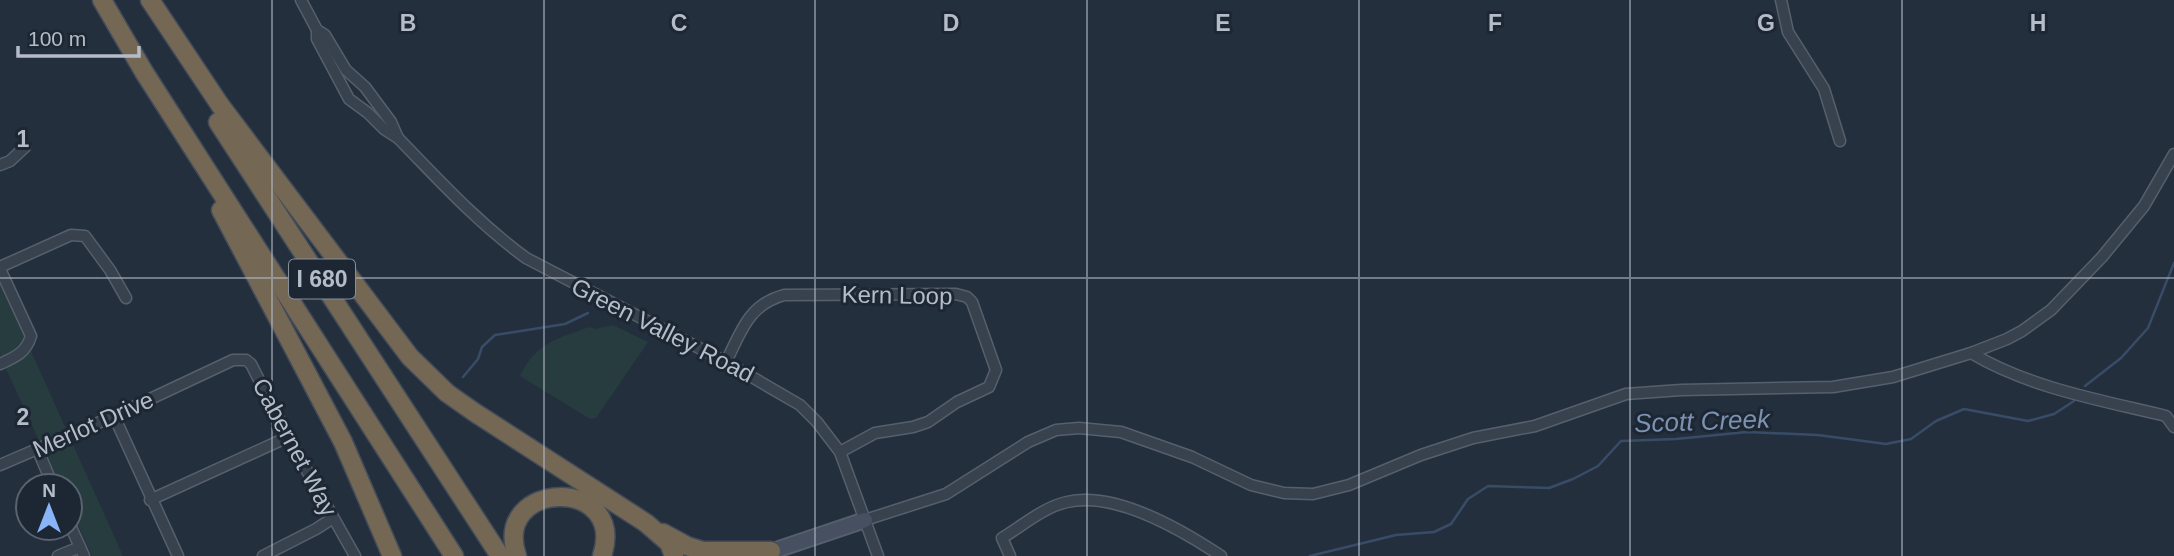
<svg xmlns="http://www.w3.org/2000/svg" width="2174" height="556" font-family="Helvetica,sans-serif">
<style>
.green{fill:#263c3f}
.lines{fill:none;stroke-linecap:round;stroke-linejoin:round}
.stream{stroke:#394c67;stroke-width:2.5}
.street-casing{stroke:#565f6c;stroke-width:13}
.secondary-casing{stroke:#565f6c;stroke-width:18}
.highway-casing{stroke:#434c59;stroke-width:21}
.street{stroke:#38414e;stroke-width:10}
.secondary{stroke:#465061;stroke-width:14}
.highway{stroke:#746855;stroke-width:18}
.grid{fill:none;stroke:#b4bcc9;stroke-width:2;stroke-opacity:0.55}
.labels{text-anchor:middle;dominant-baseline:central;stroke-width:6;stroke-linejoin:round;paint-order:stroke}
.shield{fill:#1d2633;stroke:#878f9c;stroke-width:2}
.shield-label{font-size:23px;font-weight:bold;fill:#b4bcc9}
.street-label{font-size:24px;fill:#b4bcc9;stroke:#1d2633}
.water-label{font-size:26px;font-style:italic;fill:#7c92b1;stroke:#1d2633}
.grid-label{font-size:23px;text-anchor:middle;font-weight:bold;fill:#b4bcc9;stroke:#1d2633;stroke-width:6;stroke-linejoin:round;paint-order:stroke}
</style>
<rect width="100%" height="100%" fill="#242f3e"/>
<g class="green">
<polygon points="0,282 123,556 92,556 70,507 70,486 60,486 6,369 0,354"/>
<path d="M613,325L648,342L596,418L590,419L520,376C536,343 556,339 589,327L595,329Z"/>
</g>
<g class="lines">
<g class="stream">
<polyline points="463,377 478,359 482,347 495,335 565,324 588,313"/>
<polyline points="2085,386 2121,358 2148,328 2174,263"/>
<polyline points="1310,556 1396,535 1434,532 1451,524 1468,499 1488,486 1549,488 1573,479 1598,466 1621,441 1676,439 1747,432 1818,435 1886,444 1911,439 1936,421 1964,409 2028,421 2054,414 2074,401"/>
</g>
<g class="street-casing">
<g id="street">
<path d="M301,0L317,30V39L349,99L368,113L384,129L398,138C441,182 477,222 526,258L726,362L800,405L817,422L840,452L878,556"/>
<polyline points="1781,0 1788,32 1824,89 1840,141"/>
<polyline points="317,30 325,35 346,70 365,87 391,122 398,138"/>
<polyline points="0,165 10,161 25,147"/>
<polyline points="0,267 71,235 85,236 110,270 126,298"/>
<path d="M0,269L31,336C26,353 15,357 0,364"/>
<path d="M1971,353C2030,388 2100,400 2166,416L2174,427"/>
<path d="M726,362C741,332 748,305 784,295L956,294L967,297L972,302L996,370L989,387L957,402L928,422L913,427L875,433L840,452"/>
<polyline points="114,416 178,556"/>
<polyline points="37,448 53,486"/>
<polyline points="0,465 114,416 233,360 246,360 251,364 288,437 355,556"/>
<polyline points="150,500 288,437"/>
<polyline points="865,520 946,494 1028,442 1056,430 1079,428 1121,432 1192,457 1251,485 1284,493 1313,494 1349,485 1421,455 1473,438 1535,426 1626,394 1681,390 1833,387 1893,377 1971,353 2007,339 2022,331 2051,310 2102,257 2144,206 2174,154"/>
<polyline points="70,525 84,556"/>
<polyline points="58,556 80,547"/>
<polyline points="263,556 316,529 333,518"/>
<path d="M1010,556L1002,538C1022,526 1044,507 1067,502C1115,491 1182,530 1221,556"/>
</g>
</g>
<g class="secondary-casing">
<polyline id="secondary" points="764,554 865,520"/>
</g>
<g class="highway-casing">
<g id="highway">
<polyline points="102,0 144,72 454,556"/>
<polyline points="150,0 220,105 410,357 447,393 474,412 646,523 669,543 674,556"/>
<polyline points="218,122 500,556"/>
<polyline points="221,210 343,442 392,556"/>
<polyline points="663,533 687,546 703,551 771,551"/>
<path d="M517,556C491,479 628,476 602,556"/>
</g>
</g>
<use href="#street" class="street"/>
<use href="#secondary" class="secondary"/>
<use href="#highway" class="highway"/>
</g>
<path class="grid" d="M272,0V556M544,0V556M815,0V556M1087,0V556M1359,0V556M1630,0V556M1902,0V556M0,278H2174"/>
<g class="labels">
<rect class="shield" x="289" y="259.5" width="66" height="39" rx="5"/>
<g class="shield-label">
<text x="322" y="279">I 680</text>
</g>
<g class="street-label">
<text transform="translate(897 295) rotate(1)">Kern Loop</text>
<text transform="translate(663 330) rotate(27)">Green Valley Road</text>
<text transform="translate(93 424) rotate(-24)">Merlot Drive</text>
<text transform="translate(295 447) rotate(62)">Cabernet Way</text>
</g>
<g class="water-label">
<text transform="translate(1702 421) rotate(-2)">Scott Creek</text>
</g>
</g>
<g class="grid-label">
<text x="408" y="31">B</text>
<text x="679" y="31">C</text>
<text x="951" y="31">D</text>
<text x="1223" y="31">E</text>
<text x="1495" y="31">F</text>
<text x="1766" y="31">G</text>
<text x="2038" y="31">H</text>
<text x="23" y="147">1</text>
<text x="23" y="425">2</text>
</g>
<g transform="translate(49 507)"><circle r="33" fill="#1d2633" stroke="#59626f" stroke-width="2"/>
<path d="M0-5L12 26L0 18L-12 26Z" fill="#8ab4f8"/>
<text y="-10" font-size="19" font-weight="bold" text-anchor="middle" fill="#b4bcc9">N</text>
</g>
<path d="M18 46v10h121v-10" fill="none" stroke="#b4bcc9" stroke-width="3.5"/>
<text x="28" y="46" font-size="21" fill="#b4bcc9" stroke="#1d2633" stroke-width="5" paint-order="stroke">100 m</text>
</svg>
